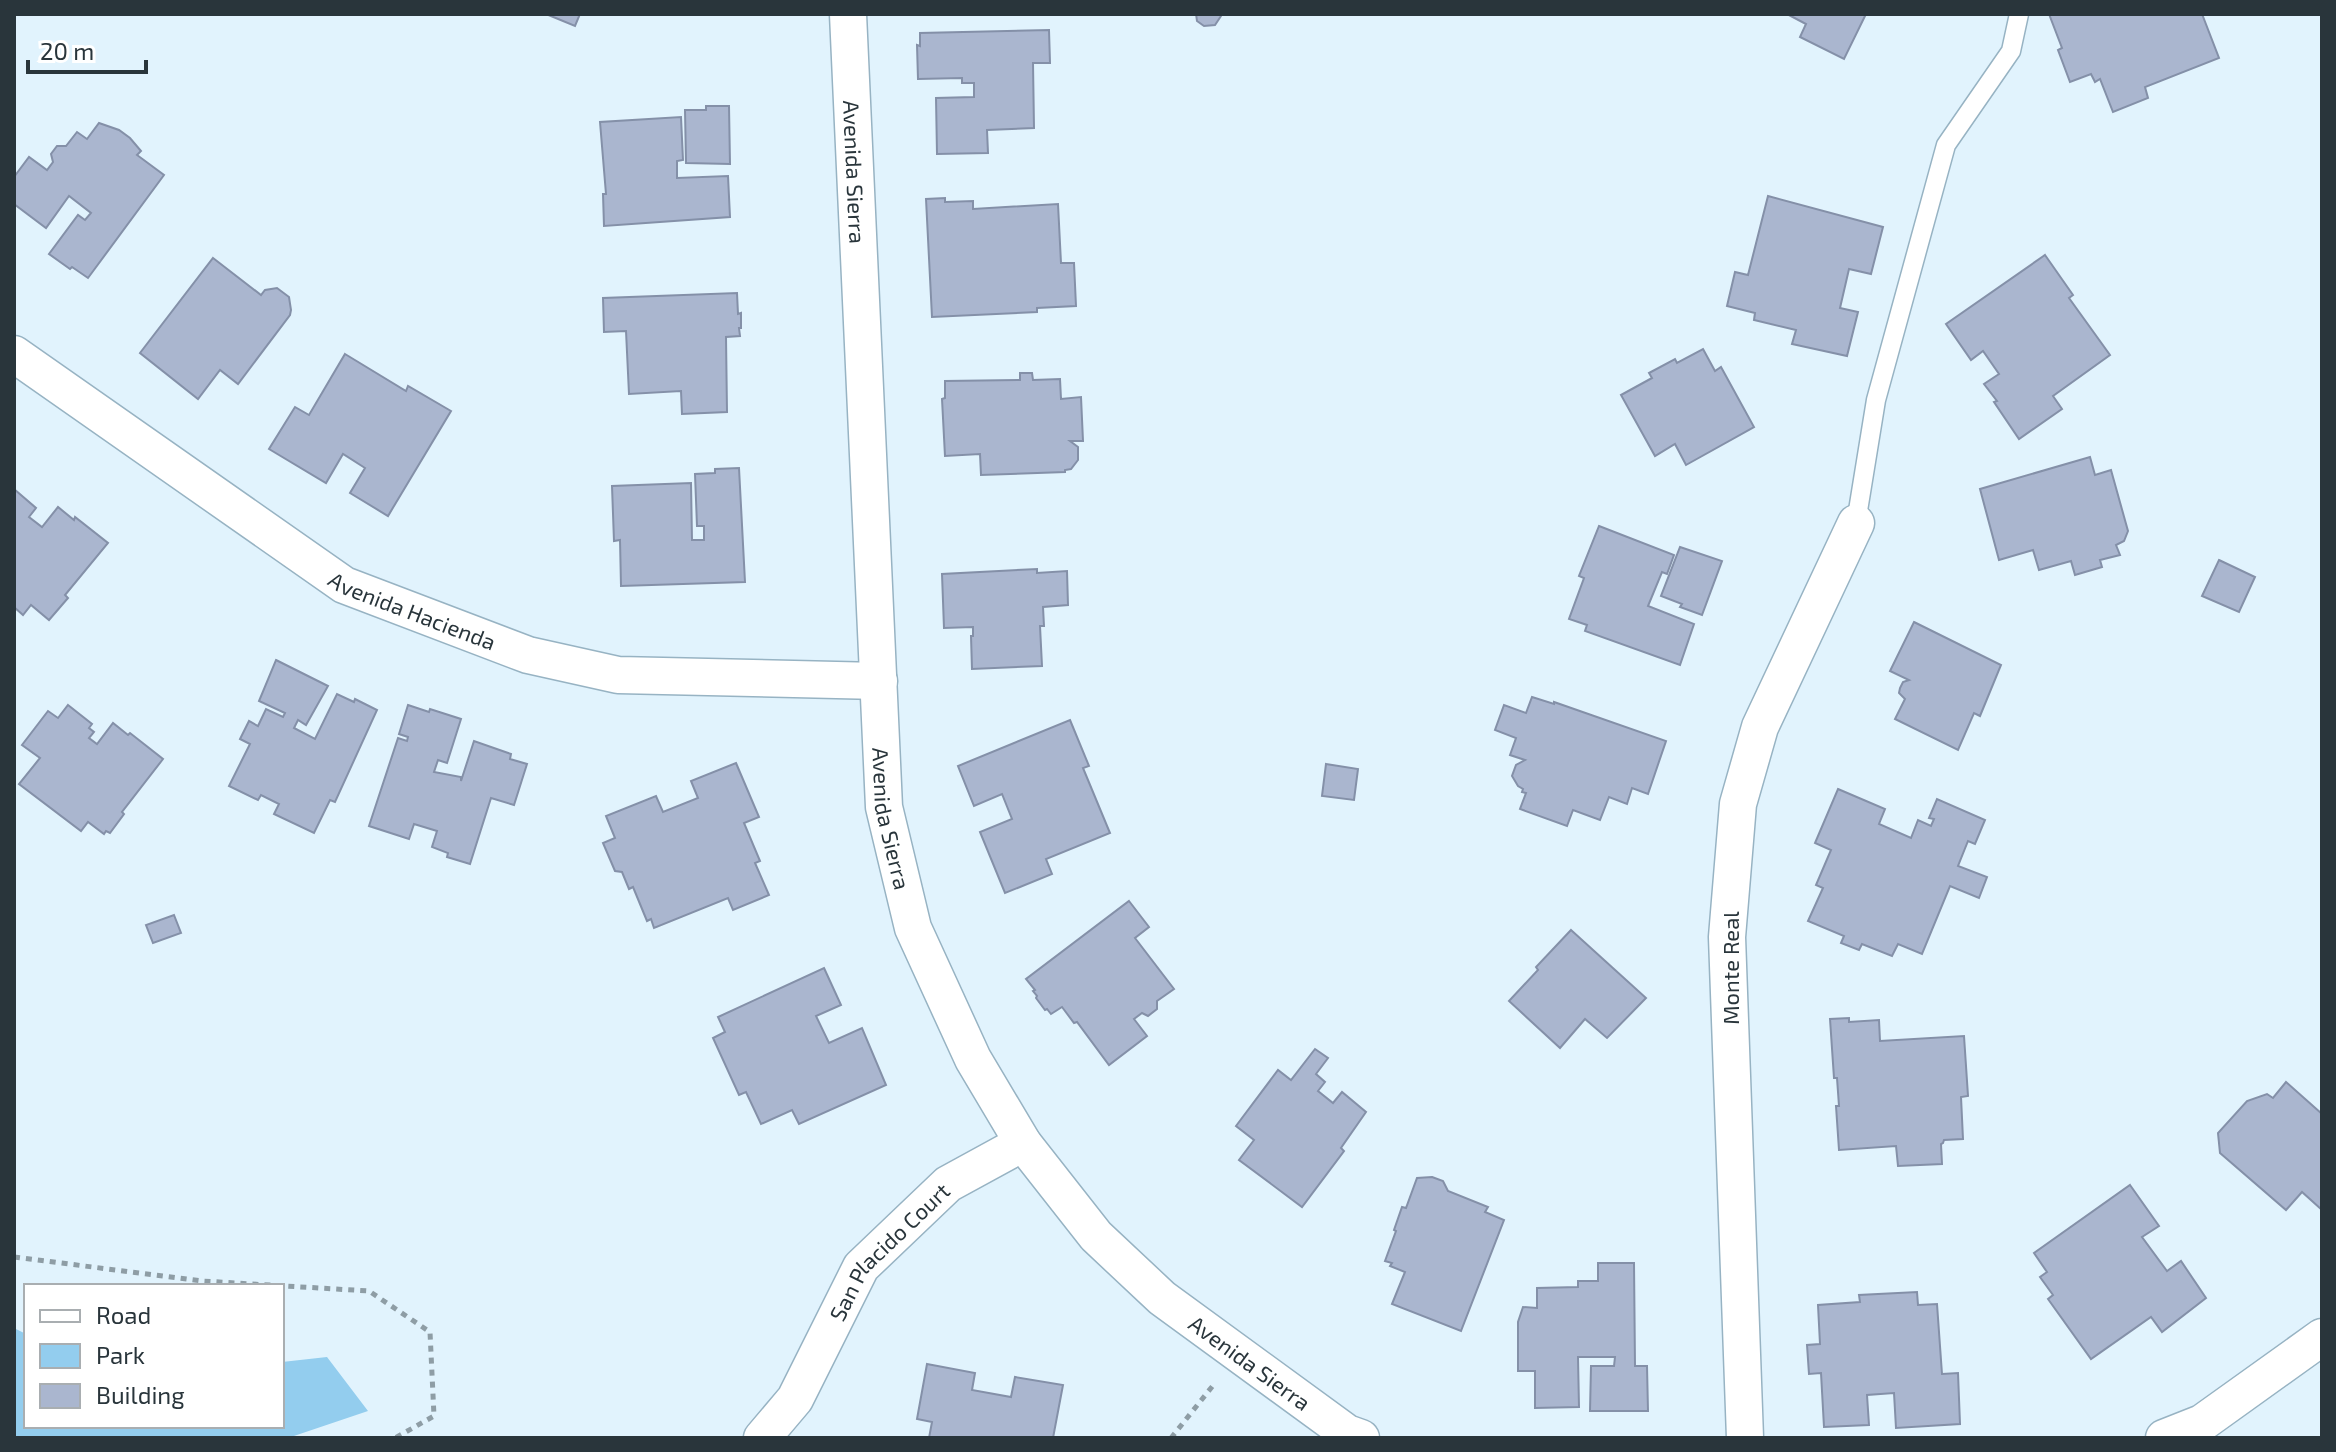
<svg xmlns="http://www.w3.org/2000/svg" width="2336" height="1452" font-family="'Exo 2',sans-serif">
<style>
.green{fill:#93cdee}
.building{fill:#aab6cf;stroke:#8490a8;stroke-width:2}
.lines{fill:none;stroke-linecap:round;stroke-linejoin:round}
.lane-casing{stroke:#97b3c3;stroke-width:21}
.street-casing{stroke:#97b3c3;stroke-width:39}
.path{stroke:#8e9da5;stroke-width:5;stroke-dasharray:6 6;stroke-linecap:butt}
.lane{stroke:#fff;stroke-width:18}
.street{stroke:#fff;stroke-width:36}
.labels{text-anchor:middle;dominant-baseline:central;stroke-width:7;stroke-linejoin:round;paint-order:stroke}
.street-label{font-size:22px;fill:#29353b;stroke:#fff}
</style>
<rect width="100%" height="100%" fill="#e1f3fd"/>
<polygon class="green" points="14,1328 26,1334 26,1426 282,1426 282,1362 327,1357 368,1411 288,1438 14,1438"/>
<g class="building">
<polygon points="546,14 580,14 575,26"/>
<polygon points="1196,14 1221,14 1221,16 1215,25 1204,26 1197,21"/>
<polygon points="1787,14 1866,14 1844,59 1800,37 1806,24"/>
<polygon points="2049,14 2202,14 2219,58 2145,87 2148,98 2113,112 2100,79 2095,82 2091,74 2070,82 2058,50 2062,48"/>
<polygon points="1049,30 1050,63 1033,63 1034,128 987,130 988,153 937,154 936,98 974,97 974,83 962,83 962,78 918,79 917,45 920,46 920,33"/>
<polygon points="706,106 729,106 730,164 686,163 685,110 706,110"/>
<polygon points="681,117 683,160 677,161 677,178 728,176 730,217 604,226 603,194 606,194 600,122"/>
<polygon points="99,123 119,130 130,138 141,151 137,155 164,175 88,278 72,267 70,269 49,254 78,215 85,220 91,213 69,196 46,228 14,204 14,177 29,157 47,170 53,162 51,154 57,146 66,146 77,132 87,139"/>
<polygon points="1768,196 1883,227 1871,274 1849,269 1840,308 1858,312 1847,356 1792,344 1796,330 1754,320 1755,313 1727,306 1735,272 1748,275"/>
<polygon points="945,198 945,202 973,201 973,209 1058,204 1061,263 1074,263 1076,306 1037,308 1037,312 932,317 926,199"/>
<polygon points="2045,255 2073,295 2069,298 2110,355 2053,396 2062,409 2019,439 1994,402 1997,401 1984,384 1999,374 1983,351 1971,360 1946,324"/>
<polygon points="213,258 261,295 265,290 277,288 289,297 291,310 290,315 238,384 220,370 198,399 140,353"/>
<polygon points="737,293 738,314 741,313 741,328 739,328 740,336 726,337 727,412 682,414 681,391 629,394 626,331 604,332 603,298"/>
<polygon points="1703,349 1715,371 1721,367 1754,427 1686,465 1675,444 1655,456 1621,395 1652,378 1649,373 1675,359 1677,363"/>
<polygon points="345,354 406,391 408,386 451,411 388,516 350,493 365,468 343,454 326,483 269,449 295,407 309,415"/>
<polygon points="1020,373 1032,373 1033,380 1060,379 1061,399 1081,397 1083,441 1070,441 1078,447 1078,460 1071,469 1065,470 1065,472 981,475 980,454 945,456 942,399 945,398 945,381 1020,380"/>
<polygon points="2090,457 2095,475 2111,470 2128,531 2124,541 2116,545 2120,555 2100,560 2102,567 2075,575 2071,561 2039,570 2033,550 1999,560 1980,489"/>
<polygon points="739,468 745,582 621,586 620,540 614,541 612,486 691,483 692,540 704,540 704,526 697,526 695,474 715,473 715,469"/>
<polygon points="14,489 36,508 29,517 42,527 58,507 74,520 75,517 108,543 65,595 68,598 49,620 31,605 23,615 14,607"/>
<polygon points="1599,526 1674,555 1667,574 1662,572 1648,606 1694,624 1680,665 1585,631 1587,625 1569,619 1584,578 1579,576"/>
<polygon points="1680,547 1722,561 1702,615 1680,607 1682,604 1661,596"/>
<polygon points="2219,560 2255,577 2239,612 2202,596"/>
<polygon points="1037,569 1037,573 1067,571 1068,605 1043,607 1044,626 1040,626 1042,666 972,669 971,636 973,636 973,627 944,628 942,574"/>
<polygon points="1914,622 2001,665 1980,716 1974,713 1958,750 1895,719 1905,699 1899,693 1900,688 1903,682 1909,680 1890,671"/>
<polygon points="276,660 328,686 306,725 298,720 294,728 315,739 337,694 354,702 355,699 377,710 335,802 330,800 314,833 274,814 279,804 261,795 258,800 229,786 250,744 240,739 249,721 258,726 266,709 283,717 285,713 259,701"/>
<polygon points="1532,697 1554,704 1554,702 1666,741 1648,794 1632,788 1627,804 1609,797 1600,820 1573,810 1567,826 1520,809 1526,793 1522,792 1523,789 1518,786 1512,776 1516,765 1525,760 1510,755 1516,738 1495,730 1504,705 1526,713"/>
<polygon points="68,705 92,724 89,728 94,732 89,738 97,744 113,723 128,735 130,733 163,759 122,812 124,814 110,833 106,831 104,834 88,822 81,831 19,784 40,758 22,745 48,711 58,718"/>
<polygon points="408,705 429,712 430,709 461,719 447,763 438,760 434,772 461,777 461,781 474,741 511,754 510,759 527,764 514,805 491,798 470,864 447,857 448,853 432,847 437,831 414,824 409,839 369,826 398,738 407,741 408,737 399,734"/>
<polygon points="1070,720 1089,766 1083,768 1110,833 1046,859 1052,874 1005,893 980,832 1012,819 1002,794 974,806 958,766"/>
<polygon points="736,763 759,817 744,823 760,861 755,863 769,895 733,910 728,898 654,928 651,919 647,921 633,887 629,889 622,872 615,871 603,843 615,838 606,816 656,796 663,812 698,798 691,781"/>
<polygon points="1326,764 1358,769 1354,800 1322,796"/>
<polygon points="1838,789 1885,809 1879,824 1911,838 1918,820 1931,826 1934,819 1929,818 1937,799 1985,820 1975,844 1968,841 1958,866 1987,877 1979,898 1950,886 1922,954 1898,944 1892,956 1862,944 1859,950 1841,943 1844,936 1808,921 1823,888 1816,885 1831,850 1815,843"/>
<polygon points="1129,901 1149,927 1135,938 1174,989 1157,1001 1157,1009 1148,1016 1142,1013 1134,1019 1147,1036 1109,1065 1077,1022 1074,1023 1062,1007 1051,1014 1047,1009 1045,1010 1036,998 1037,996 1033,991 1035,990 1026,979"/>
<polygon points="174,915 181,933 153,943 146,925"/>
<polygon points="1571,930 1646,998 1607,1038 1585,1019 1560,1048 1509,1001 1538,970 1536,967"/>
<polygon points="824,968 841,1005 816,1016 829,1043 862,1028 886,1085 799,1124 792,1110 761,1124 746,1092 739,1095 713,1038 725,1032 718,1017"/>
<polygon points="1849,1018 1849,1022 1879,1020 1880,1041 1964,1036 1968,1096 1961,1097 1963,1139 1944,1140 1943,1143 1941,1144 1942,1164 1898,1166 1896,1146 1839,1150 1836,1106 1839,1106 1837,1078 1834,1078 1830,1019"/>
<polygon points="1315,1049 1328,1058 1316,1074 1325,1082 1318,1091 1333,1103 1342,1092 1366,1112 1341,1148 1344,1151 1302,1207 1239,1160 1254,1140 1236,1126 1278,1070 1291,1080"/>
<polygon points="2286,1082 2322,1114 2322,1210 2302,1192 2286,1210 2220,1153 2218,1133 2247,1101 2267,1094 2273,1098"/>
<polygon points="1432,1177 1443,1181 1448,1191 1488,1207 1485,1212 1504,1220 1461,1331 1392,1304 1405,1272 1390,1266 1392,1263 1385,1261 1396,1231 1394,1230 1402,1207 1406,1208 1417,1178"/>
<polygon points="2130,1185 2159,1226 2142,1237 2167,1271 2181,1261 2206,1298 2162,1332 2151,1317 2091,1359 2048,1299 2053,1295 2040,1277 2047,1272 2034,1253"/>
<polygon points="1598,1263 1634,1263 1635,1366 1647,1366 1648,1411 1590,1411 1591,1366 1614,1366 1615,1357 1578,1357 1579,1407 1535,1408 1535,1371 1518,1371 1518,1322 1523,1307 1537,1308 1537,1288 1578,1287 1578,1281 1598,1281"/>
<polygon points="1917,1292 1918,1305 1937,1304 1942,1374 1958,1373 1960,1424 1896,1428 1894,1393 1867,1395 1869,1425 1824,1427 1821,1373 1809,1374 1807,1345 1820,1344 1818,1305 1860,1302 1859,1295"/>
<polygon points="927,1364 975,1373 972,1390 1011,1397 1015,1377 1063,1385 1053,1438 929,1438 932,1422 917,1419"/>
</g>
<g class="lines">
<g class="lane-casing">
<polyline id="lane" points="1856,523 1876,400 1946,145 2011,51 2019,14"/>
</g>
<g class="street-casing">
<g id="street">
<path id="s1" d="M848,14L884,807L913,928L973,1059L1023,1143L1096,1236L1162,1298L1347,1433L1361,1438"/>
<path id="s2" d="M14,354L344,585L528,655L618,675L879,681"/>
<path id="s3" d="M762,1438L795,1399L861,1267L948,1184L1023,1143"/>
<polyline points="1745,1438 1727,937 1738,804 1760,727 1856,523"/>
<polyline points="2164,1438 2202,1423 2322,1337"/>
</g>
</g>
<g class="path">
<polyline points="14,1257 202,1281 369,1291 430,1332 434,1416 395,1438"/>
<polyline points="1171,1438 1215,1383"/>
</g>
<use href="#lane" class="lane"/>
<use href="#street" class="street"/>
</g>
<g class="labels">
<g class="street-label">
<text stroke="none"><textPath href="#s1" startOffset="158">Avenida Sierra</textPath></text>
<text stroke="none"><textPath href="#s2" startOffset="476">Avenida Hacienda</textPath></text>
<text stroke="none"><textPath href="#s1" startOffset="806">Avenida Sierra</textPath></text>
<text transform="translate(1730 968) rotate(-90)">Monte Real</text>
<text stroke="none"><textPath href="#s3" startOffset="228">San Placido Court</textPath></text>
<text stroke="none"><textPath href="#s1" startOffset="1478">Avenida Sierra</textPath></text>
</g>
</g>
<rect width="2336" height="1452" fill="none" stroke="#29353b" stroke-width="32"/>
<rect x="24" y="1284" width="260" height="144" fill="#ffffff" stroke="#a9aeb1" stroke-width="2"/>
<rect x="40" y="1310" width="40" height="12" fill="#ffffff" stroke="#a9aeb1" stroke-width="2"/>
<text x="96" y="1324" font-size="24" fill="#29353b">Road</text>
<rect x="40" y="1344" width="40" height="24" fill="#93cdee" stroke="#a9aeb1" stroke-width="2"/>
<text x="96" y="1364" font-size="24" fill="#29353b">Park</text>
<rect x="40" y="1384" width="40" height="24" fill="#aab6cf" stroke="#a9aeb1" stroke-width="2"/>
<text x="96" y="1404" font-size="24" fill="#29353b">Building</text>
<path d="M28 60v12h118v-12" fill="none" stroke="#29353b" stroke-width="4"/>
<text x="40" y="60" font-size="24" fill="#29353b" stroke="#ffffff" stroke-width="6" paint-order="stroke">20 m</text>
</svg>
